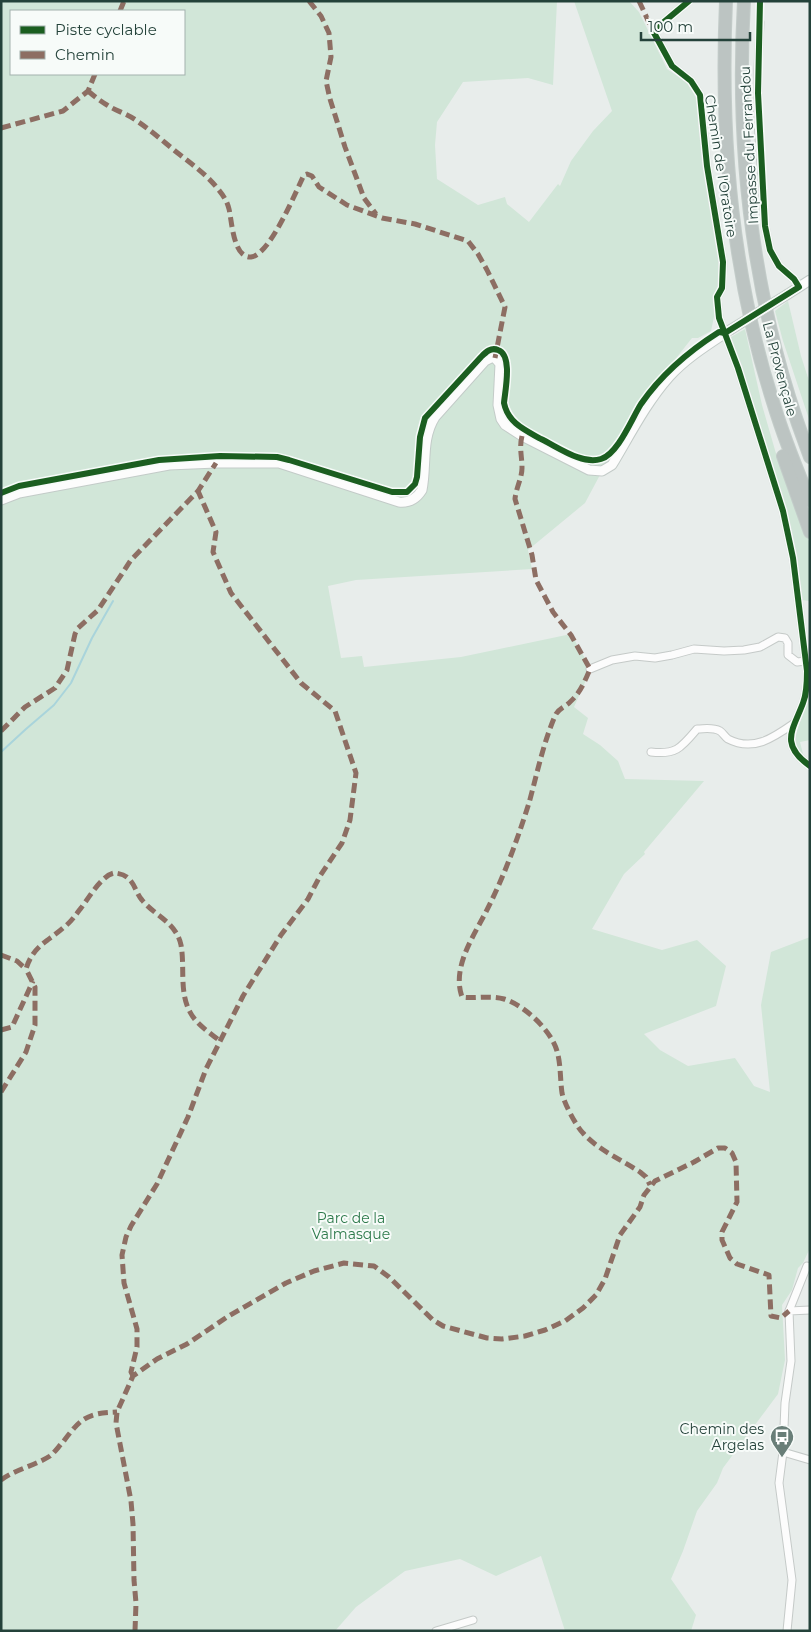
<svg xmlns="http://www.w3.org/2000/svg" width="811" height="1632" font-family="Montserrat,sans-serif">
<style>
.green{fill:#d1e6d8;fill-rule:evenodd}
.lines{fill:none;stroke-linecap:round;stroke-linejoin:round}
.stream{stroke:#a9d4db;stroke-width:2}
.minor-casing{stroke:#c5cac8;stroke-width:9}
.secondary-casing{stroke:#c3cbc8;stroke-width:11}
.motorway-casing{stroke:#c3ccc9;stroke-width:14}
.minor{stroke:#fcfcfc;stroke-width:7}
.secondary{stroke:#fcfcfc;stroke-width:9}
.motorway{stroke:#bcc4c2;stroke-width:12}
.secondary-bridge-casing{stroke:#c3cbc8;stroke-width:11;stroke-linecap:butt}
.secondary-bridge{stroke:#fcfcfc;stroke-width:9}
.quiet{stroke:#8d6e63;stroke-width:5;stroke-dasharray:10 5;stroke-linecap:butt}
.cycleway-casing{stroke:#f7fbf9;stroke-width:9}
.cycleway{stroke:#1b5e20;stroke-width:6}
.labels{text-anchor:middle;dominant-baseline:central;stroke-width:4;stroke-linejoin:round;paint-order:stroke}
.street-label{font-size:14px;fill:#24423a;stroke:#f7fbf9}
.park-label{font-size:14px;fill:#2d7a4b;stroke:#f7fbf9}
.poi-label{font-size:14px;fill:#24423a;stroke:#f7fbf9;text-anchor:end}
</style>
<rect width="100%" height="100%" fill="#e8edeb"/>
<g class="green">
<path d="M1,1H557L553,85L528,78L463,82L437,122L435,145L437,179L478,205L505,197L507,204L529,222L558,184L560,186L571,161L593,131L612,111L574,1H629L639,12L667,69L689,84L699,104L703,164L720,262L721,283L711,331L698,338H692L633,413L585,503L528,550L532,569L356,580L328,586L341,658L362,656L364,667L461,657L571,634L591,669L574,707L588,718L583,734L600,745L618,761L625,779L704,781L644,852L645,854L624,874L592,929L662,950L697,940L726,966L716,1006L644,1034L660,1050L688,1066L735,1058L754,1086L770,1092L761,1005L771,952L810,937V1248L803,1263L798,1268L792,1290L782,1305L785,1360L778,1394L723,1468L717,1483L697,1511L683,1551L671,1579L696,1615L691,1631H565L541,1556L496,1576L460,1559L405,1571L356,1607L335,1631H1ZM11,11H184V74H11Z"/>
<polygon points="788,301 801,356 810,384 810,422 783,341 775,311"/>
<polygon points="745,329 762,405 777,457 810,544 810,601 802,600 789,522 781,491 765,447 755,409 731,337"/>
<polygon points="810,680 810,740 800,742 803,754 809,761 798,751 793,740"/>
</g>
<g class="lines">
<polyline class="stream" points="1,752 26,729 54,705 71,683 92,638 113,601"/>
<g class="minor-casing">
<g id="minor">
<path d="M689,1L653,31L672,66L691,81L700,95L707,166L723,262L722,288L717,297L719,318L738,368L783,511L793,558L807,671C807,682 807,693 803,703C793,730 779,744 810,766"/>
<polyline points="760,22 758,70 758,121 765,226 770,250 779,266 794,279 799,287"/>
<polyline points="590,669 612,660 635,656 655,658 672,655 694,649 724,651 744,650 760,647 778,637 785,638 788,643 788,655 797,662 806,661"/>
<path d="M651,752C676,755 681,748 697,729C705,729 712,727 720,731C723,733 725,737 728,739C753,752 773,738 793,724"/>
<polyline points="789,1311 807,1266"/>
<polyline points="783,1452 810,1460"/>
<polyline points="436,1631 473,1620"/>
<polyline points="787,1631 792,1580 779,1483 783,1452 785,1403 791,1361 789,1311 810,1310"/>
</g>
</g>
<g class="secondary-casing">
<g id="secondary">
<polyline points="788,294 810,280"/>
<path d="M1,500L19,493L169,465L216,463H279L399,502C409,503 417,498 422,490C427,466 421,439 435,417L485,361L491,358H495L500,364L498,405L501,419L505,425L522,436L589,470L602,471L612,465C630,435 646,403 669,377C686,358 709,344 730,330"/>
</g>
</g>
<g class="motorway-casing">
<g id="motorway">
<path d="M726,1C720,136 731,272 773,402C783,435 796,468 810,501"/>
<path d="M744,1C735,156 754,311 810,457"/>
<polyline points="783,456 810,532"/>
</g>
</g>
<use href="#minor" class="minor"/>
<use href="#secondary" class="secondary"/>
<use href="#motorway" class="motorway"/>
<g class="secondary-bridge-casing">
<polyline id="secondary-bridge" points="730,330 788,294"/>
</g>
<use href="#secondary-bridge" class="secondary-bridge"/>
<g class="quiet">
<polyline points="309,1 321,16 329,33 331,57 326,81 330,99 345,147 364,198 376,214"/>
<polyline points="639,1 653,31"/>
<polyline points="120,11 124,1"/>
<path d="M88,91C94,96 100,101 107,105C116,111 128,114 137,121C152,131 165,143 179,154C193,165 207,175 218,189C223,195 227,201 229,209C232,221 233,258 251,257C270,255 296,191 304,175L307,174L312,176L319,187L347,205L382,218L415,224L468,241L478,254L487,270L505,307L495,358"/>
<polyline points="1,128 63,111 88,91 95,74"/>
<path d="M522,436C519,448 522,456 522,468C522,478 516,488 515,499L532,555L536,580L553,612L571,635L590,669C585,681 580,693 571,701C566,707 558,708 555,716C543,744 537,774 529,803C516,844 501,885 480,923C468,945 453,972 462,997C476,999 491,995 504,999C524,1005 551,1030 557,1051C561,1065 560,1079 562,1093C564,1103 576,1126 583,1133C598,1150 622,1160 640,1172L646,1177L650,1185"/>
<polyline points="1,731 25,707 55,688 67,670 75,634 78,628 98,610 131,560 198,491 216,463"/>
<polyline points="1,955 17,961 26,969"/>
<polyline points="1,1030 12,1027 33,981"/>
<path d="M1,1092L26,1052L35,1025V987L26,969C33,946 47,942 63,928C70,923 75,916 81,908C88,899 102,875 114,873C118,873 125,875 128,878C135,884 136,893 142,900C155,916 176,922 181,945C185,967 179,992 190,1012C196,1024 210,1033 220,1041"/>
<polyline points="133,1376 131,1372 137,1347 137,1329 124,1283 122,1255 126,1237 131,1226 157,1184 188,1117 206,1069 243,996 281,935 308,899 320,876 342,843 350,820 356,773 335,711 301,683 231,593 213,552 216,532 198,491"/>
<path d="M1,1480C16,1469 34,1466 50,1456C55,1452 59,1446 63,1442C81,1418 87,1413 117,1412"/>
<polyline points="135,1631 136,1603 134,1580 133,1524 131,1501 116,1423 117,1412 133,1376 157,1359 187,1344 227,1317 286,1283 314,1271 344,1263 374,1266 389,1277 433,1320 443,1326 487,1338 502,1339 525,1336 545,1330 565,1321 583,1308 596,1295 605,1279 620,1235 640,1207 644,1195 655,1181 694,1162 718,1148 725,1148 732,1153 736,1162 737,1202 722,1232 722,1240 730,1258 737,1264 769,1275 771,1316 781,1318 789,1311"/>
</g>
<g class="cycleway-casing">
<g id="cycleway">
<path d="M689,1L653,31L672,66L691,81L700,95L707,166L723,262L722,288L717,297L719,318L738,368L783,511L793,558L807,671C807,682 807,693 803,703C793,730 779,744 810,766"/>
<polyline points="725,333 799,287 794,279 779,266 770,250 765,226 758,93 760,1"/>
<path d="M1,493L19,486L159,460L220,456L277,457L289,460L392,492H407L415,484L417,477L420,437L425,418L481,357C486,352 491,347 498,350C513,355 505,391 504,403C508,423 525,430 541,439C558,447 582,465 601,459C618,454 632,418 641,404C661,375 689,351 719,332L725,333"/>
</g>
</g>
<use href="#cycleway" class="cycleway"/>
</g>
<defs>
<g id="bus-pin" transform="scale(1.25)"><path d="M0 17L-7.5 6A9.5 9.5 0 1 1 7.5 6Z" fill="#697e78" stroke="#f7fbf9"/><path d="M-5-6H5V4H4V6H2V4H-2V6H-4V4H-5ZM-3.5-4V0h7V-4ZM-3.5 1.2v1.5H-2V1.2ZM2 1.2v1.5H3.5V1.2Z" fill="#fff"/></g>
</defs>
<g fill-rule="evenodd">
<use href="#bus-pin" x="782" y="1437"/>
</g>
<g class="labels">
<g class="street-label">
<text transform="translate(749 145) rotate(-93)">Impasse du Ferrandou</text>
<text transform="translate(721 166) rotate(81)">Chemin de l'Oratoire</text>
<text transform="translate(780 369) rotate(75)">La Provençale</text>
</g>
<g class="park-label">
<text x="351" y="1218">Parc de la<tspan x="351" dy="16">Valmasque</tspan></text>
</g>
<g class="poi-label">
<text x="764" y="1429">Chemin des<tspan x="764" dy="16">Argelas</tspan></text>
</g>
</g>
<rect width="811" height="1632" fill="none" stroke="#24423a" stroke-width="5"/>
<rect x="10" y="10" width="175" height="65" fill="#f7fbf9" stroke="#a3b1ad"/>
<rect x="20" y="26" width="25" height="8" fill="#1b5e20" stroke="#a3b1ad"/>
<text x="55" y="35" font-size="15" fill="#24423a">Piste cyclable</text>
<rect x="20" y="51" width="25" height="8" fill="#8d6e63" stroke="#a3b1ad"/>
<text x="55" y="60" font-size="15" fill="#24423a">Chemin</text>
<path d="M641 32v8h109v-8" fill="none" stroke="#24423a" stroke-width="2.5"/>
<text x="648" y="32" font-size="15" fill="#24423a" stroke="#f7fbf9" stroke-width="4" paint-order="stroke">100 m</text>
</svg>
